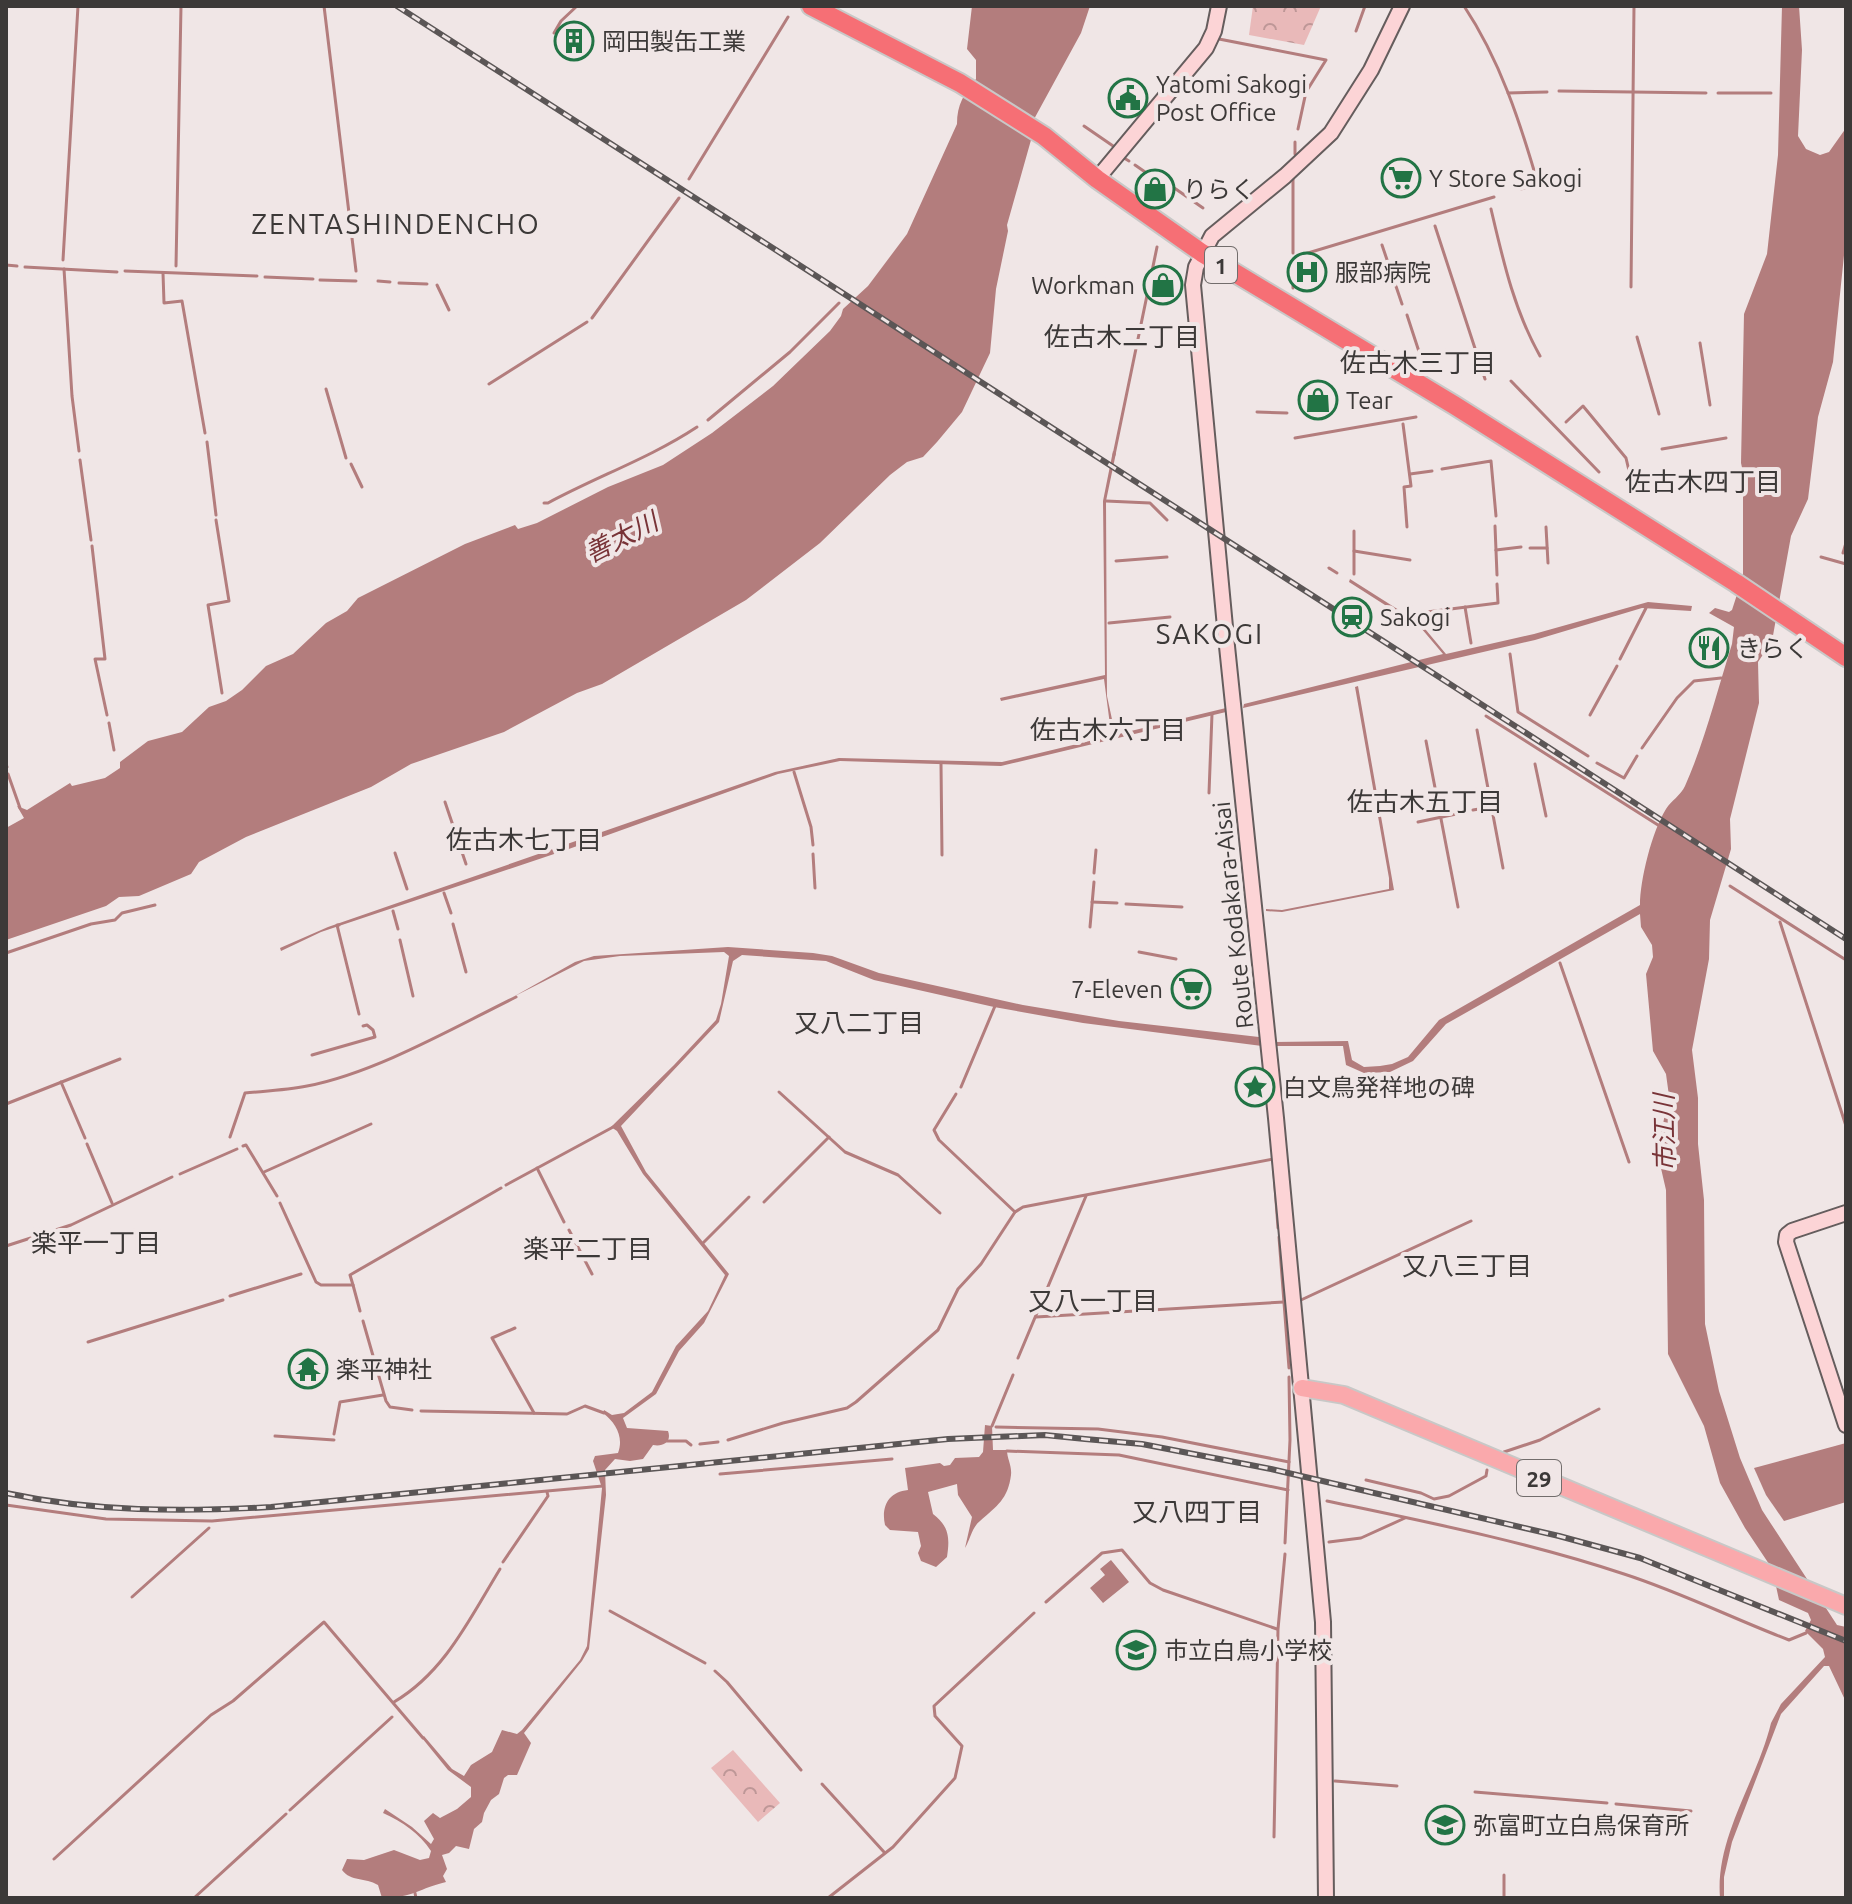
<svg xmlns="http://www.w3.org/2000/svg" width="1852" height="1904" font-family="Ubuntu,'Noto Sans JP',sans-serif">
<style>
.forest{fill:url(#forest-crowns)}
.water{fill:#b37d7d}
.lines{fill:none;stroke-linecap:round;stroke-linejoin:round}
.stream{stroke:#b37d7d;stroke-width:3}
.secondary-casing{stroke:#655d5d;stroke-width:18}
.primary-casing{stroke:#c8c8c7;stroke-width:20}
.highway-casing{stroke:#c8c8c7;stroke-width:22}
.secondary{stroke:#fcd4d6;stroke-width:14}
.primary{stroke:#faa9ac;stroke-width:16}
.highway{stroke:#f66f75;stroke-width:18}
.rail-casing{stroke:#5b5656;stroke-width:6}
.rail{stroke:#f0e6e6;stroke-width:3;stroke-dasharray:9;stroke-linecap:butt}
.labels{text-anchor:middle;dominant-baseline:central;stroke-width:8;stroke-linejoin:round;paint-order:stroke}
.shield{fill:#f0e6e6;stroke:#726d6c;stroke-width:2}
.shield-label{font-size:22px;font-weight:bold;fill:#3c3938}
.poi-label{font-size:24px;fill:#3c3938;stroke:#f0e6e6;text-anchor:start}
.street-label{font-size:24px;fill:#3c3938;stroke:#f0e6e6}
.neighbourhood-label{font-size:26px;fill:#3c3938;stroke:#f0e6e6}
.water-label{font-size:26px;font-style:italic;fill:#783337;stroke:#f0e6e6}
.quarter-label{font-size:28px;letter-spacing:2px;fill:#3c3938;stroke:#f0e6e6}
</style>
<defs>
<pattern id="forest-crowns" width="20" height="18" patternUnits="userSpaceOnUse" patternTransform="scale(2)"><rect width="20" height="18" fill="#e9b9b9"/><path d="M2 6a3 3 0 1 1 6 0M12 15a3 3 0 1 1 6 0" fill="none" stroke="#be9797"/></pattern>
</defs>
<rect width="100%" height="100%" fill="#f0e6e6"/>
<g class="forest">
<polygon points="1253,6 1321,6 1304,45 1249,35"/>
<polygon points="733,1750 780,1803 758,1822 711,1768"/>
</g>
<g class="water">
<path d="M972,6H1090L1081,33L1033,121L1031,140L1007,225L1008,231L996,289L990,353L962,412L937,442L923,457L907,462L890,475L820,543L746,600L602,684L577,693L504,732L411,764L371,787L246,837L199,862L191,874L139,896L119,897L106,906L6,940V828L24,818L17,806L27,810L70,783L72,786L105,778L120,768V762L148,741L182,732L209,707L226,701L242,690L266,666L293,654L326,623L347,611L358,598L465,544L515,525L518,529L537,523L608,487L663,465L712,433L773,386L830,331L841,316L843,309L868,286L907,234L957,124C957,104 964,94 976,79V60L967,49Z"/>
<path d="M1782,6H1799L1802,50L1798,136L1806,149L1820,155L1829,152L1846,128V236L1833,362L1818,417L1808,499L1791,536L1772,641L1758,662L1759,703L1730,819L1731,849L1710,920L1709,959L1692,1050L1698,1098V1144L1704,1200L1705,1324L1719,1391L1740,1458L1762,1510L1837,1625L1846,1627V1702L1829,1666H1824L1781,1714L1732,1842L1724,1877V1898H1720C1715,1837 1757,1781 1771,1723L1781,1704L1825,1657L1823,1649L1805,1631L1811,1620L1808,1613L1779,1600L1776,1586L1781,1582L1745,1528L1720,1483L1704,1426L1668,1354L1666,1190L1657,1151L1669,1096L1666,1074L1653,1051L1646,974L1653,957L1652,945L1641,927L1640,914L1446,1024L1413,1061L1390,1072L1364,1073L1346,1065L1343,1046H1262L1083,1023L994,1007L874,980L826,961L742,955L733,961L719,1022L621,1126L646,1172L729,1274L704,1323L679,1351L656,1394L623,1418L627,1428L668,1431C672,1442 663,1447 653,1445L643,1459L630,1461L615,1459L605,1470L606,1495L589,1649L582,1661L524,1733L531,1743L517,1775H508L504,1778L499,1794L491,1800L484,1813L482,1822L474,1829L469,1849L456,1846L449,1853L442,1855L447,1869L443,1876L446,1882C420,1888 413,1898 382,1898L378,1885C365,1877 351,1882 342,1870L347,1859L364,1860L394,1850L420,1860L429,1858L431,1851C419,1833 403,1822 383,1813L385,1809L412,1827L431,1844L434,1839L424,1821L433,1813L440,1818L457,1809L471,1797V1787L448,1770L422,1738L424,1736L452,1769L464,1776L471,1765L492,1752L502,1730L517,1734L522,1730L580,1660L587,1646L602,1488L593,1461L595,1456L618,1453C624,1437 616,1423 603,1413L604,1410L612,1415L624,1413L652,1392L676,1346L708,1311L725,1275L643,1174L617,1131L611,1127L674,1065L716,1020L721,1004L729,956L724,952L620,956L584,961L513,997L575,962L594,956L728,947L813,953L832,956L879,973L1023,1005L1119,1021L1259,1037L1275,1042L1348,1041L1352,1060L1364,1067L1380,1066L1392,1064L1408,1057L1439,1020L1640,905C1640,880 1652,831 1666,809C1671,801 1681,795 1685,786C1705,741 1717,691 1732,644L1734,627L1709,613L1715,608L1729,612L1732,610L1743,576V472L1741,463L1744,314L1767,254L1778,155Z"/>
<polygon points="1113,451 1116,453 1106,501 1107,696 1113,724 1110,725 1104,679 1001,701 1000,698 1105,675 1103,501"/>
<polygon points="1350,579 1421,624 1446,654 1534,634 1648,602 1692,606 1691,611 1642,608 1535,640 1243,708 1244,704 1443,654 1421,628 1349,582"/>
<polygon points="1358,686 1394,890 1282,912 1266,911 1266,909 1282,910 1389,889 1389,878 1355,687"/>
<polygon points="1226,708 1226,712 1001,766 840,761 778,774 566,850 321,932 281,951 280,948 328,927 775,772 839,758 1002,762"/>
<path d="M985,1425L992,1426L993,1450H1007C1007,1459 1012,1465 1011,1475C1008,1499 997,1506 980,1521C972,1527 970,1540 965,1548L972,1517L958,1495L957,1484L928,1492L933,1514C949,1526 950,1538 947,1557L936,1567L921,1561L918,1553L921,1546L918,1532L890,1530L885,1525C881,1507 888,1492 908,1490L905,1468L940,1463L944,1466L950,1465L955,1458L979,1457L983,1452Z"/>
<polygon points="1846,1443 1846,1502 1784,1521 1766,1495 1754,1468"/>
<polygon points="1111,1560 1129,1582 1103,1603 1090,1588 1105,1575 1100,1569"/>
</g>
<g class="lines">
<g class="stream">
<polyline points="324,6 356,271"/>
<path d="M1464,6C1500,60 1520,122 1538,184L1521,189"/>
<polyline points="1356,31 1365,6"/>
<polyline points="554,33 561,21 577,6"/>
<polyline points="1219,39 1326,60 1306,92 1298,129"/>
<polyline points="1559,91 1706,93"/>
<polyline points="1508,93 1547,92"/>
<polyline points="1718,93 1771,93"/>
<polyline points="1084,126 1116,148"/>
<polyline points="6,131 6,132"/>
<polyline points="1295,154 1295,142"/>
<polyline points="1124,158 1129,161"/>
<polyline points="1135,165 1148,174 1150,171 1203,208"/>
<polyline points="689,179 788,17"/>
<path d="M1491,209C1503,260 1514,310 1540,356"/>
<polyline points="1435,226 1485,379"/>
<polyline points="1382,245 1402,304"/>
<polyline points="1293,253 1293,178"/>
<polyline points="1298,256 1494,197"/>
<polyline points="63,260 78,6"/>
<polyline points="6,265 17,266"/>
<polyline points="176,266 181,6"/>
<polyline points="25,267 117,272"/>
<polyline points="64,269 72,396 79,451"/>
<polyline points="125,271 257,276"/>
<polyline points="163,273 164,303 182,301 205,433"/>
<polyline points="265,277 313,279"/>
<polyline points="320,280 356,281"/>
<polyline points="378,281 390,282"/>
<polyline points="399,283 427,284"/>
<polyline points="437,285 449,310"/>
<polyline points="1631,287 1634,6"/>
<polyline points="1293,288 1293,260"/>
<polyline points="1407,315 1425,370"/>
<polyline points="592,318 679,198"/>
<polyline points="1637,337 1659,414"/>
<polyline points="1700,343 1710,405"/>
<polyline points="1511,381 1599,472"/>
<polyline points="489,384 587,322"/>
<polyline points="326,389 346,458"/>
<polyline points="1257,412 1287,413"/>
<polyline points="708,420 790,352 839,303"/>
<polyline points="1566,422 1583,406 1626,458 1631,479"/>
<polyline points="1403,424 1411,486 1404,487 1407,527"/>
<polyline points="1295,438 1416,417"/>
<polyline points="207,442 216,515"/>
<polyline points="1662,449 1726,438"/>
<polyline points="1114,455 1157,247"/>
<polyline points="80,460 91,540"/>
<polyline points="351,464 362,487"/>
<polyline points="1442,469 1491,461 1496,516"/>
<polyline points="1410,474 1432,471"/>
<polyline points="1106,501 1150,503 1167,520"/>
<path d="M544,503H548C598,476 650,458 697,427"/>
<polyline points="216,520 229,601 208,605 222,693"/>
<polyline points="1495,526 1497,575"/>
<polyline points="1546,527 1548,563"/>
<polyline points="1354,531 1354,574"/>
<polyline points="92,546 105,659 95,659 107,715"/>
<polyline points="1530,548 1547,548"/>
<polyline points="1496,550 1521,547"/>
<polyline points="1354,551 1410,560"/>
<polyline points="1843,553 1846,543"/>
<polyline points="1821,557 1846,564"/>
<polyline points="1116,561 1167,557"/>
<polyline points="1329,568 1337,573"/>
<polyline points="1465,607 1471,643"/>
<polyline points="1427,612 1498,603 1497,584"/>
<polyline points="1109,623 1170,617"/>
<polyline points="1510,654 1518,712 1588,756"/>
<polyline points="1620,659 1646,608"/>
<polyline points="1590,715 1617,666"/>
<polyline points="1486,716 1658,825"/>
<polyline points="109,723 114,750"/>
<polyline points="1477,730 1503,868"/>
<polyline points="1426,741 1458,907"/>
<polyline points="1642,748 1677,698 1694,681 1721,678"/>
<polyline points="1597,763 1624,778 1637,756"/>
<polyline points="6,764 7,767"/>
<polyline points="941,764 942,855"/>
<polyline points="1535,764 1546,816"/>
<polyline points="794,772 811,827 813,845"/>
<polyline points="8,774 20,808"/>
<polyline points="1209,793 1212,714"/>
<polyline points="445,802 466,864"/>
<polyline points="1473,810 1491,807"/>
<polyline points="1418,822 1461,813"/>
<polyline points="395,853 407,889"/>
<polyline points="813,854 815,888"/>
<polyline points="1094,873 1096,850"/>
<polyline points="1730,886 1846,960"/>
<polyline points="444,893 451,913"/>
<polyline points="1092,902 1117,903"/>
<polyline points="1126,904 1182,907"/>
<polyline points="393,911 398,929"/>
<polyline points="1780,922 1846,1126"/>
<polyline points="453,924 466,972"/>
<polyline points="339,925 337,925 359,1014"/>
<polyline points="1090,927 1094,882"/>
<polyline points="400,940 413,996"/>
<polyline points="1139,952 1176,959"/>
<polyline points="6,953 91,924 115,920 122,913 155,905"/>
<polyline points="1560,963 1629,1162"/>
<polyline points="312,1055 375,1037 373,1030 367,1025 363,1026"/>
<polyline points="61,1082 85,1138"/>
<polyline points="961,1087 995,1006"/>
<polyline points="779,1092 845,1152 898,1175 940,1213"/>
<polyline points="956,1094 934,1130 939,1140 1015,1212"/>
<polyline points="6,1104 120,1059"/>
<path d="M230,1137L245,1093C266,1091 287,1090 307,1086C375,1073 453,1028 516,997"/>
<polyline points="87,1144 112,1203"/>
<polyline points="243,1146 246,1145 277,1196"/>
<polyline points="537,1168 564,1222"/>
<polyline points="264,1172 371,1124"/>
<polyline points="180,1174 237,1149"/>
<polyline points="506,1185 615,1126"/>
<polyline points="764,1202 829,1137"/>
<polyline points="280,1203 316,1282 321,1285 353,1285 360,1311"/>
<polyline points="569,1230 592,1274"/>
<polyline points="1279,1237 1289,1368"/>
<polyline points="703,1243 749,1197"/>
<polyline points="6,1246 71,1225 172,1177"/>
<polyline points="353,1285 350,1275 501,1188"/>
<polyline points="230,1296 301,1274"/>
<polyline points="1301,1300 1471,1221"/>
<polyline points="1036,1317 1284,1302"/>
<polyline points="363,1321 386,1401 390,1407 412,1410"/>
<polyline points="515,1328 492,1338 534,1413"/>
<polyline points="88,1342 223,1300"/>
<polyline points="1828,1349 1846,1402"/>
<polyline points="1018,1358 1086,1196"/>
<polyline points="421,1411 567,1414 585,1406 604,1413"/>
<polyline points="992,1426 1013,1375"/>
<polyline points="996,1427 1098,1429 1162,1437 1289,1462"/>
<polyline points="334,1434 340,1402 383,1395"/>
<polyline points="275,1436 334,1440"/>
<polyline points="728,1440 783,1423 847,1408 856,1402 938,1330 958,1289 981,1264 1015,1212 1023,1207 1273,1159 1278,1228"/>
<polyline points="667,1441 686,1441 691,1445"/>
<polyline points="700,1444 718,1442"/>
<polyline points="1007,1451 1119,1455 1288,1490"/>
<polyline points="1504,1452 1540,1440 1599,1409"/>
<polyline points="720,1474 892,1459"/>
<polyline points="1366,1480 1421,1493 1434,1499 1449,1496 1486,1476 1487,1470"/>
<path d="M1327,1501C1427,1522 1528,1542 1624,1574C1680,1592 1734,1619 1789,1640L1806,1633"/>
<polyline points="6,1505 106,1519 212,1521 603,1486"/>
<polyline points="1329,1542 1361,1538 1405,1518"/>
<polyline points="1285,1543 1290,1440 1289,1377"/>
<polyline points="503,1562 548,1496 547,1492"/>
<polyline points="132,1597 209,1528"/>
<polyline points="1046,1602 1102,1553 1122,1550 1150,1583 1163,1590 1277,1629"/>
<polyline points="610,1611 705,1663"/>
<polyline points="715,1671 727,1682 801,1770"/>
<path d="M394,1702C445,1672 470,1618 500,1569"/>
<polyline points="1335,1781 1397,1786"/>
<polyline points="822,1784 884,1852"/>
<polyline points="1475,1792 1607,1803"/>
<polyline points="1616,1804 1691,1811"/>
<polyline points="290,1810 392,1717"/>
<polyline points="1274,1837 1278,1629 1285,1554"/>
<polyline points="54,1859 211,1715 233,1701 324,1622 423,1738"/>
<polyline points="415,1893 416,1898"/>
<polyline points="194,1898 286,1814"/>
<polyline points="828,1898 893,1847 955,1778 962,1746 935,1716 934,1706 1034,1613"/>
<polyline points="1504,1898 1504,1875"/>
</g>
<g class="secondary-casing">
<g id="secondary">
<polyline points="1097,179 1206,48 1214,31 1219,6"/>
<polyline points="1846,1213 1792,1231 1787,1235 1786,1242 1846,1425"/>
<polyline points="1326,1898 1323,1622 1276,1118 1225,627 1193,285 1196,267 1212,236 1285,176 1331,133 1371,70 1402,6"/>
</g>
</g>
<g class="primary-casing">
<polyline id="primary" points="1302,1388 1344,1395 1846,1606"/>
</g>
<g class="highway-casing">
<polyline id="highway" points="811,6 960,83 1044,136 1097,179 1202,253 1454,405 1736,583 1846,657"/>
</g>
<use href="#secondary" class="secondary"/>
<use href="#primary" class="primary"/>
<use href="#highway" class="highway"/>
<g class="rail-casing">
<g id="rail">
<polyline points="397,6 1846,939"/>
<path d="M6,1493C94,1512 182,1512 271,1507L948,1439L1045,1435L1085,1439L1142,1444L1271,1469L1559,1536L1640,1558L1846,1641"/>
</g>
</g>
<use href="#rail" class="rail"/>
</g>
<defs>
<g id="building-ring" transform="scale(2)"><circle r="9.5" fill="#f0e6e6" stroke="#227445" stroke-width="1.5"/><path d="M-4-6H4V6H1V3H-1V6H-4ZM-2.5-4.3h1.7v1.8h-1.7ZM.8-4.3h1.7v1.8H.8ZM-2.5-1h1.7V.8h-1.7ZM.8-1h1.7V.8H.8Z" fill="#227445"/></g>
<g id="civic-ring" transform="scale(2)"><circle r="9.5" fill="#f0e6e6" stroke="#227445" stroke-width="1.5"/><path d="M-.6-6.5H3V-4.5H.6V-3L4-1V1h2V6H-6V1h2V-1L-.6-3ZM-1.2 2.5V6h2.4V2.5Z" fill="#227445"/></g>
<g id="supermarket-ring" transform="scale(2)"><circle r="9.5" fill="#f0e6e6" stroke="#227445" stroke-width="1.5"/><path d="M-6-5.5h2.5l.6 2H6L4.5 2H-2.5L-4.4-4H-6ZM-1.5 3.2a1.3 1.3 0 1 0 .1 0ZM3 3.2a1.3 1.3 0 1 0 .1 0Z" fill="#227445"/></g>
<g id="shop-ring" transform="scale(2)"><circle r="9.5" fill="#f0e6e6" stroke="#227445" stroke-width="1.5"/><path d="M-5-2.5h2.3a2.7 3.5 0 0 1 5.4 0H5L5.5 6h-11ZM-1.5-2.5h3a1.5 2.3 0 0 0-3 0Z" fill="#227445"/></g>
<g id="hospital-ring" transform="scale(2)"><circle r="9.5" fill="#f0e6e6" stroke="#227445" stroke-width="1.5"/><path d="M-5-5h3v3.5h4V-5h3V5h-3V1.5h-4V5h-3Z" fill="#227445"/></g>
<g id="station-ring" transform="scale(2)"><circle r="9.5" fill="#f0e6e6" stroke="#227445" stroke-width="1.5"/><path d="M-3-6H3Q5-6 5-4V2Q5 4 3 4L4.5 6H3L1.5 4h-3L-3 6H-4.5L-3 4Q-5 4-5 2V-4Q-5-6-3-6ZM-3.5-4v3h7v-3ZM-3.5 1v1.5H-2V1ZM2 1v1.5H3.5V1Z" fill="#227445"/></g>
<g id="restaurant-ring" transform="scale(2)"><circle r="9.5" fill="#f0e6e6" stroke="#227445" stroke-width="1.5"/><path d="M-5-6h1v4h1v-4h1v4h1v-4h1v5L-1.5 .5V6h-2V.5L-5-1ZM5-6V6H3V1.5H1.5Q1.5-4 5-6Z" fill="#227445"/></g>
<g id="sight-ring" transform="scale(2)"><circle r="9.5" fill="#f0e6e6" stroke="#227445" stroke-width="1.5"/><path d="M0-6L1.8-2.2L6-1.7L2.9 1.2L3.7 5.4L0 3.3L-3.7 5.4L-2.9 1.2L-6-1.7L-1.8-2.2Z" fill="#227445"/></g>
<g id="temple-ring" transform="scale(2)"><circle r="9.5" fill="#f0e6e6" stroke="#227445" stroke-width="1.5"/><path d="M0-6L5-2H3V0L6.5 2.5H4V6H1.5V3h-3V6H-4V2.5H-6.5L-3 0V-2H-5Z" fill="#227445"/></g>
<g id="school-ring" transform="scale(2)"><circle r="9.5" fill="#f0e6e6" stroke="#227445" stroke-width="1.5"/><path d="M0-5L7-2L0 1L-7-2ZM-4 1L0 2.5L4 1V4Q0 6-4 4Z" fill="#227445"/></g>
</defs>
<g fill-rule="evenodd">
<use href="#building-ring" x="574" y="41"/>
<use href="#civic-ring" x="1128" y="98"/>
<use href="#supermarket-ring" x="1401" y="178"/>
<use href="#shop-ring" x="1155" y="189"/>
<use href="#hospital-ring" x="1307" y="272"/>
<use href="#shop-ring" x="1163" y="285"/>
<use href="#shop-ring" x="1318" y="400"/>
<use href="#station-ring" x="1352" y="617"/>
<use href="#restaurant-ring" x="1709" y="648"/>
<use href="#supermarket-ring" x="1191" y="989"/>
<use href="#sight-ring" x="1255" y="1087"/>
<use href="#temple-ring" x="308" y="1369"/>
<use href="#school-ring" x="1136" y="1650"/>
<use href="#school-ring" x="1445" y="1825"/>
</g>
<g class="labels">
<g class="shield">
<rect x="1205" y="247" width="32" height="36" rx="6"/>
<rect x="1517" y="1460" width="44" height="36" rx="6"/>
</g>
<g class="shield-label">
<text x="1221" y="265">1</text>
<text x="1539" y="1478">29</text>
</g>
<g class="poi-label">
<text x="602" y="41">岡田製缶工業</text>
<text x="1156" y="84">Yatomi Sakogi<tspan x="1156" dy="28">Post Office</tspan></text>
<text x="1429" y="178">Y Store Sakogi</text>
<text x="1183" y="189">りらく</text>
<text x="1335" y="272">服部病院</text>
<text x="1135" y="285" text-anchor="end">Workman</text>
<text x="1346" y="400">Tear</text>
<text x="1380" y="617">Sakogi</text>
<text x="1737" y="648">きらく</text>
<text x="1163" y="989" text-anchor="end">7-Eleven</text>
<text x="1283" y="1087">白文鳥発祥地の碑</text>
<text x="336" y="1369">楽平神社</text>
<text x="1164" y="1650">市立白鳥小学校</text>
<text x="1473" y="1825">弥富町立白鳥保育所</text>
</g>
<g class="street-label">
<text transform="translate(1233 915) rotate(-96)">Route Kodakara-Aisai</text>
</g>
<g class="neighbourhood-label">
<text x="1122" y="336">佐古木二丁目</text>
<text x="1418" y="362">佐古木三丁目</text>
<text x="1703" y="481">佐古木四丁目</text>
<text x="1108" y="729">佐古木六丁目</text>
<text x="1425" y="801">佐古木五丁目</text>
<text x="524" y="839">佐古木七丁目</text>
<text x="859" y="1022">又八二丁目</text>
<text x="96" y="1242">楽平一丁目</text>
<text x="588" y="1248">楽平二丁目</text>
<text x="1467" y="1265">又八三丁目</text>
<text x="1093" y="1300">又八一丁目</text>
<text x="1197" y="1511">又八四丁目</text>
</g>
<g class="water-label">
<text transform="translate(621 537) rotate(-27)">善太川</text>
<text transform="translate(1664 1133) rotate(-91)">市江川</text>
</g>
<g class="quarter-label">
<text x="396" y="223">ZENTASHINDENCHO</text>
<text x="1210" y="633">SAKOGI</text>
</g>
</g>
<rect width="1852" height="1904" fill="none" stroke="#3c3938" stroke-width="16"/>
</svg>
